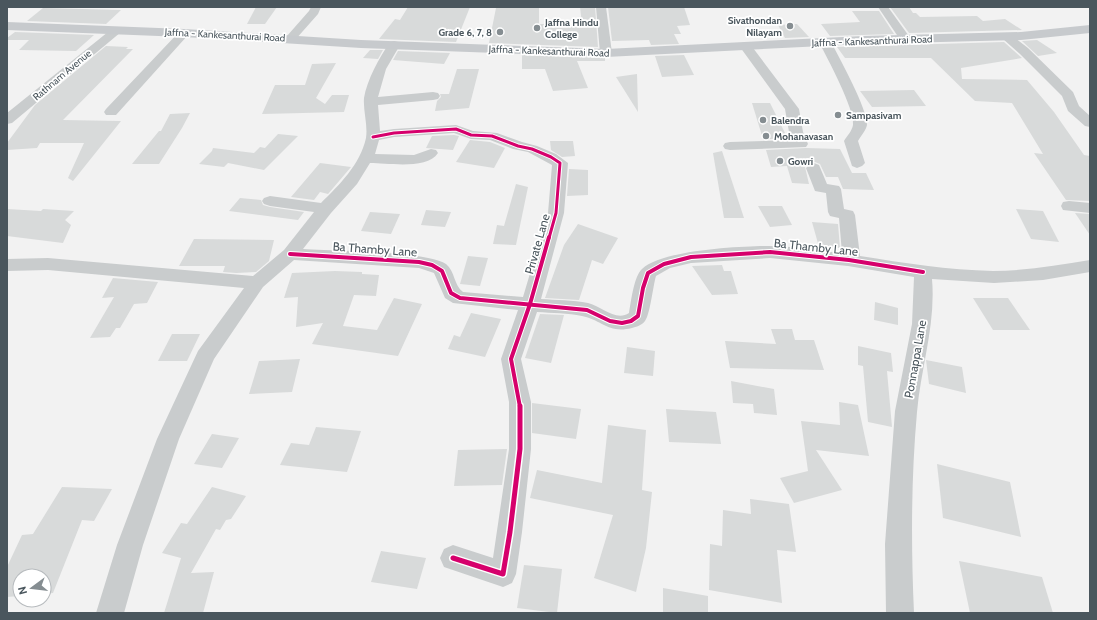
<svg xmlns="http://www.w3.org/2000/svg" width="1097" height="620" font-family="Cabin,sans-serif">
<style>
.building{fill:#d8dada}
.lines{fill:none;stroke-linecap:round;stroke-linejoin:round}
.street{fill:#c9cccd;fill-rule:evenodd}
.primary{fill:#c7cacd;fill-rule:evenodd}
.cycleway-far2-casing{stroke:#fff;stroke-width:5}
.cycleway-far1-casing{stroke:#fff;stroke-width:6}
.cycleway-casing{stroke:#fff;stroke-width:8}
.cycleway-far2{stroke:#d6006c;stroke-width:3}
.cycleway-far1{stroke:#d6006c;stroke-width:4}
.cycleway{stroke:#d6006c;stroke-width:5}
.poi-dot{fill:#858d91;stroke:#fff;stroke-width:1.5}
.labels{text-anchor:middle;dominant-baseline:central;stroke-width:3.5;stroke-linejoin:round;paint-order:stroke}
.far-poi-label{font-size:10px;font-weight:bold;fill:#4a565d;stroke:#fff;text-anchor:start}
.far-street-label{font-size:10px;fill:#4a565d;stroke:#fff}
.street-label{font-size:12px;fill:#4a565d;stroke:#fff}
</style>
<rect width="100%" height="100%" fill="#f2f2f2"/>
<g class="building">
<polygon points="256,7 277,7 265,24 247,24"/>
<polygon points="408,7 470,7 456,42 379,39 395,19 400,20"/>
<polygon points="580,7 595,7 598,47 489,43 496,8 539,8 539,24 582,24"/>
<polygon points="608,7 684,7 690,25 677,26 681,34 674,34 679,44 651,45 649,40 612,41"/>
<polygon points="890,7 909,7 913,13 916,13 920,17 977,16 983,21 1005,19 1022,30 909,33"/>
<polygon points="43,8 121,10 106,24 27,21"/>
<polygon points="852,11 879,11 894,34 830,36 821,24 860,22"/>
<polygon points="797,24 809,37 785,38 778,25"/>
<polygon points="15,32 94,35 76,51 19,50 29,40 7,40 7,38"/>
<polygon points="1037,40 1057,53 1038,56 1022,41"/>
<polygon points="1004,42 1022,58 961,68 962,79 1027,80 1054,112 1084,155 1090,156 1090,201 1066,200 1034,153 1043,154 1012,103 975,101 931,58 845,58 837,47"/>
<polygon points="106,46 128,47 126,49 133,49 63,120 121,121 73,181 68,178 84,143 40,143 37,148 7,150 7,143 35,105"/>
<polygon points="370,50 383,50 378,59 363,58"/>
<polygon points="398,51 450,53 444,64 393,60"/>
<polygon points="522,55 605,58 605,61 577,61 588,88 553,91 545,69 522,69"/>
<polygon points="684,55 694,75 662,77 655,56"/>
<polygon points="336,63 316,98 325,104 332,95 349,95 344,112 262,114 275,85 305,85 312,64"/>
<polygon points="457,69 479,69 469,108 435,111 437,101 441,97 440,94 449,94"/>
<polygon points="637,74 638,112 616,77"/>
<polygon points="914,90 926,106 872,107 860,91"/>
<polygon points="752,103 770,103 788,139 763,139"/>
<polygon points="190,113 182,128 159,164 132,164 159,131 161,131 170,114"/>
<polygon points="278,134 298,136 264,170 228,163 224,167 199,164 212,151 213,148 254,153 260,147 265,148"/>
<polygon points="454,135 459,136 453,150 426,148 432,136"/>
<polygon points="470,140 490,142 505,148 494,168 456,162"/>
<polygon points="550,141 573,141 575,156 562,157 551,150"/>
<polygon points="806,148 840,149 852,173 866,173 874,190 843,189 838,177 826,177 820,164 815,162 808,164 805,167 809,184 792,183 787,166 771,167 766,150"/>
<polygon points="722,151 744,218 724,218 713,153"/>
<polygon points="320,163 351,167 328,194 320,192 314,200 291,197"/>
<polygon points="569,169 588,170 588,195 567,196"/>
<polygon points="516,184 528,187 516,245 493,244 497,225 504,226"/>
<polygon points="240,198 261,200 263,205 270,207 304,212 298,220 229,211"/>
<polygon points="758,206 782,206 792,225 770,227"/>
<polygon points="7,209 41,211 43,209 74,211 65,220 71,225 63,243 7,236"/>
<polygon points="1016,209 1043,211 1059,242 1031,239"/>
<polygon points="426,210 451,212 445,227 421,225"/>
<polygon points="370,212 400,214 391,234 361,231"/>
<polygon points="1075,213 1090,214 1090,235"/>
<polygon points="812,222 838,224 840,248 819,247"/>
<polygon points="578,224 618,238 603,264 592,260 579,300 545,298 564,245"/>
<polygon points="194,239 274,240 269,261 256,272 236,273 223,272 225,266 179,266"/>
<polygon points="468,256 488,258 480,286 460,284"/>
<polygon points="722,265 724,271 731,271 738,294 712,295 692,266"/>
<polygon points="335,271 362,272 362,274 379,275 376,296 354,295 343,326 377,330 394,298 422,304 398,356 312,344 323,323 296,327 298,297 284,298 292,273"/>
<polygon points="113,278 158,282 147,303 134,304 120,328 116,328 110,337 90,338 114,297 102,298"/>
<polygon points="973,298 1008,298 1030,330 993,330"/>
<polygon points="875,302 898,308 898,325 874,320"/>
<polygon points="471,313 501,319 485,357 448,349 454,335 460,337"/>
<polygon points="540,314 564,315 551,363 525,358"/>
<polygon points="771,329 792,329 795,340 814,340 824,370 730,368 725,341 776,344"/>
<polygon points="172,334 200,334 187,361 158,361"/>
<polygon points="858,346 891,353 893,372 887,371 892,427 868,422 863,366 858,365"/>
<polygon points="627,347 655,351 653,376 624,373"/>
<polygon points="300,359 292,392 249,394 259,361"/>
<polygon points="926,360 962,367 966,393 929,384"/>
<polygon points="731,381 774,389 777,415 754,413 753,404 733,403"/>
<polygon points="839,402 858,405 869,456 816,450 842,490 794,503 780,478 808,471 801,421 840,425"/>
<polygon points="532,403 581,409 576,439 532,433"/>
<polygon points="666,409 716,412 721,444 669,442"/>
<polygon points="608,425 646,430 642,490 652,492 646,548 636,592 594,578 613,515 530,498 537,470 602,483"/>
<polygon points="316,427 361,431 347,472 280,465 291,443 309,445"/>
<polygon points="212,434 239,438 222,468 194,464"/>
<polygon points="507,449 502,485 454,486 458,450"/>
<polygon points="937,464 1010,482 1021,537 943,518"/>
<polygon points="62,487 112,489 94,521 82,520 53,593 44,594 44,576 20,576 20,596 7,597 7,567 22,535 33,534"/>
<polygon points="212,487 246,496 231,519 226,520 220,530 216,529 191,573 214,572 203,613 164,613 181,558 162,553 181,523 187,524"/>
<polygon points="750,499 789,504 796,552 777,550 782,603 709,590 710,544 722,546 723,510 751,514"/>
<polygon points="381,551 426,558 417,589 371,582"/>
<polygon points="959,561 1042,577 1053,613 970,613"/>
<polygon points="524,565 562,569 557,613 517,608"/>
<polygon points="663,588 708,596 708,613 663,613"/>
</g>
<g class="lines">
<g class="street">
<polygon points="311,7 321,7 318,14 295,40 287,40 285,38 287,36 309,11"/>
<polygon points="596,7 606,7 612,53 610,56 602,56 600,53"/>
<polygon points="878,7 888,7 911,39 909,41 901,41"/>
<polygon points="117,27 121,28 123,30 121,32 12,123 7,124 7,113 113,28"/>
<polygon points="184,30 188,31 190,33 188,35 116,115 106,115 104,112 106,109 180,31"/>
<polygon points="1007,34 1011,35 1028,48 1073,92 1079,106 1090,116 1090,127 1085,126 1068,111 1062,96 1020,54 1003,39 1001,37 1003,35"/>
<path d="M825,38L829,40L831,42C839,57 868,110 867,125C866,130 861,136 858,141L865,163L862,166L857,168L852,166L844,141C847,136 852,131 853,125C855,109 827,58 819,42L821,40Z"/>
<path d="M394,41L398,42L400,45L386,69L378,97L433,92L438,93L440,96L438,99L433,100L378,105L380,131L394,129L456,125L473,131L497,133L522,142L537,146L556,154L568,163L564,213L541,299C556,300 573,300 588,303C601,306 616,322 629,313C631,302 634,276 642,269C661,250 742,246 769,246C794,246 818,251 842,253L839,218L830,216L828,212L826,193L815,191L806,168L809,165L814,163L819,165L827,184L839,186L841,189L844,209L853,211L855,215L860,256C904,263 948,270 993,271C1026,271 1058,265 1090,260V272L1043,280L994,283L932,279C936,324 921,367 917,412C911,479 911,546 914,613H886L885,544L895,411L912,324L914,277L848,266L770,258L691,263L670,268L656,276C653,286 650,315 645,321C642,325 636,327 632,328C608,334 602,320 582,316C568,313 552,313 537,312L521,359L531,402V449L522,532L516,574L512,583L503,587L444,567L440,558L444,549L453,545L493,558L509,449V402L501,359L518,310L453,303L445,298L434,273L419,268L294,260L263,287L214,359L179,439L143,545L124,613H96L117,545L157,439L198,351L244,288L48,270L7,271V259L48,258L253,276L284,250L314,212L270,206L264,204L262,201L264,198L270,196L321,203C339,185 360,165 366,138C368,125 363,111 364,98C367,80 379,58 390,42ZM454,133L471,139L490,140L513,149L528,152L552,165L548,213L523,297L463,292C454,286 455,271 446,264C428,251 330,251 303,249L331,213L357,184L370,163C388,163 427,170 438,153L436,150L431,149L414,155L375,154L379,140L394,137Z"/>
<polygon points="746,43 750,44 799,109 803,132 808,144 806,147 730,150 725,149 723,146 725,143 730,142 792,140 789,132 785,109 740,47 742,44"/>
<polygon points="1069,201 1090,203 1090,213 1063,210 1061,206 1063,202"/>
</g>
<polygon class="primary" points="7,22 184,29 361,40 606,49 863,36 1021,32 1090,25 1090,33 1021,40 863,44 606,57 361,48 184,37 7,30"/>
<g class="cycleway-far2-casing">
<polyline id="cycleway-far2" points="373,137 394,133 456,129 471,135 492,136 518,146 532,149 551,157 560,163 556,213 549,238"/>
</g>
<g class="cycleway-far1-casing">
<g id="cycleway-far1">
<polyline points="290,254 419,262 432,265 442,271 451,293 460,298 587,310 610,321 622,323 631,321 638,316 643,288 648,273 664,264 691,257 770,252 849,260 923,272"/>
<polyline points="520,407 511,359 530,304 549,237"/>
</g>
</g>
<g class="cycleway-casing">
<polyline id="cycleway" points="453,558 503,574 510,532 520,449 520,406"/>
</g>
<use href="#cycleway-far2" class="cycleway-far2"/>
<use href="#cycleway-far1" class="cycleway-far1"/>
<use href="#cycleway" class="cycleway"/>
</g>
<g class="poi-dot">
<circle cx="790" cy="26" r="4"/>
<circle cx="537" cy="28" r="4"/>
<circle cx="500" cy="32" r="4"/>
<circle cx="838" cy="115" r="4"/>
<circle cx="763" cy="120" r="4"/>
<circle cx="766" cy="136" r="4"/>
<circle cx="780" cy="161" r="4"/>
</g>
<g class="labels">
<g class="far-poi-label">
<text x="782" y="20" text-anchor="end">Sivathondan<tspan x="782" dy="12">Nilayam</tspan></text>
<text x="545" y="22">Jaffna Hindu<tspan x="545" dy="12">College</tspan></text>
<text x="492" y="32" text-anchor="end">Grade 6, 7, 8</text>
<text x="846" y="115">Sampasivam</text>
<text x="771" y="120">Balendra</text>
<text x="774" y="136">Mohanavasan</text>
<text x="788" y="161">Gowri</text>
</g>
<g class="far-street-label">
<text transform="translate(225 35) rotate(3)">Jaffna - Kankesanthurai Road</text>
<text transform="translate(872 41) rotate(-2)">Jaffna - Kankesanthurai Road</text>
<text transform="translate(549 51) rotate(2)">Jaffna - Kankesanthurai Road</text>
<text transform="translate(62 75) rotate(-40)">Rathnam Avenue</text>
</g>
<g class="street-label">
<text transform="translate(537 244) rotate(-74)">Private Lane</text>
<text transform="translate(816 247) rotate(6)">Ba Thamby Lane</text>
<text transform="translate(375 249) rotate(4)">Ba Thamby Lane</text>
<text transform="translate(915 359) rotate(-80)">Ponnappa Lane</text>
</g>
</g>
<rect width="1097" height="620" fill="none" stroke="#4a565d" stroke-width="16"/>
<g transform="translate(32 588) rotate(255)"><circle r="19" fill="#ffffff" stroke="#b7bbbe"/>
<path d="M0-3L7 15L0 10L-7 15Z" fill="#858d91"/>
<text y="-6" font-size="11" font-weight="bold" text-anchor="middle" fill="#4a565d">N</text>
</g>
</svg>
